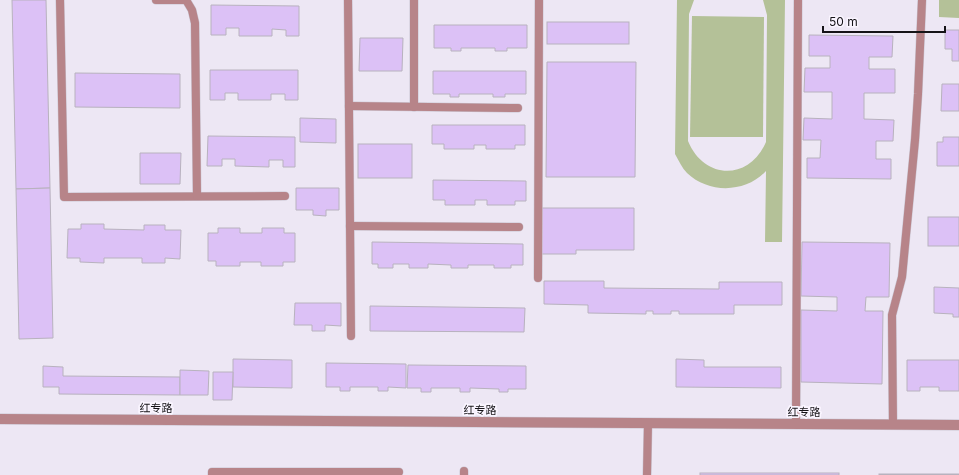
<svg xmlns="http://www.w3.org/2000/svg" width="959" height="475" font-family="Inter,'Noto Sans SC',sans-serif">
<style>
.green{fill:#b4c198}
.building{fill:#dcc1f6;stroke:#b8b2be}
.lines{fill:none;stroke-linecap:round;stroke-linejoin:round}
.service-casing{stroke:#cac5d1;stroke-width:9}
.tertiary-casing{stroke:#cac5d1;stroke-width:11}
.service{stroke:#b78489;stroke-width:8}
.tertiary{stroke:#b78489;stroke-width:10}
.labels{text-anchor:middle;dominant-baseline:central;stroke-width:3.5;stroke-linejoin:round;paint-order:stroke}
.street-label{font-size:11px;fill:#151317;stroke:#faf5ff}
</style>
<rect width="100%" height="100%" fill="#ede7f4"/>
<g class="green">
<path d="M677,0H694L689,14L688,141C704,180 749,181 766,142L767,15L763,0H785L782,242H765L766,171C746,193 709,194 687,173C682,168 679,161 675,154Z"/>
<polygon points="939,0 959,0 959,18 939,17"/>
<polygon points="692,16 764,17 763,137 690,137"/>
</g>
<g class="building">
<polygon points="12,0 46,0 50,188 16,189"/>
<polygon points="211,5 299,6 299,36 286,36 286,30 272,29 272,36 239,36 239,28 226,28 226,35 211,35"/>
<rect x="547" y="22" width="82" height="22"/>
<polygon points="434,25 527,25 527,48 507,48 507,51 495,51 495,48 461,48 461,51 451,51 451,48 434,48"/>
<polygon points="945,30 959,30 959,61 952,61 952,49 945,49"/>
<polygon points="809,35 893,36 892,57 869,57 869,69 895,69 895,93 864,93 864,119 894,120 893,141 876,141 876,159 891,159 891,179 807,178 807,158 820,158 821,140 803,140 804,118 832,119 832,92 804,92 805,68 830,68 830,56 809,56"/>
<polygon points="360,38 403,38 402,71 359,71"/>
<polygon points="547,62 636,62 635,177 546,177"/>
<polygon points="210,70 298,70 298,100 285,100 285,94 271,94 271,100 238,100 238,93 225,93 225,100 210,100"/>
<polygon points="433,71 526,71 526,94 505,94 505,97 493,97 493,94 459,94 459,97 450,97 450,94 433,94"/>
<polygon points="75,73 180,74 180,108 75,107"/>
<polygon points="942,84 959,84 959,111 941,111"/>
<polygon points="300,118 336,119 336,143 300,142"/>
<polygon points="432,125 525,125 525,145 515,145 515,149 486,149 486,145 474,145 474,149 444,149 444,144 432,144"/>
<polygon points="208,136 295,137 295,167 283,167 283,160 269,160 269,167 235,166 235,159 222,159 222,166 207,166"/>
<polygon points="943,137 959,137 959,166 937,166 937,142 943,142"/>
<rect x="358" y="144" width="54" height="34"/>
<polygon points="140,153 181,153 180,184 140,184"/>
<polygon points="433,180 526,181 526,201 515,201 515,205 487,205 487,200 475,200 475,205 445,205 445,200 433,200"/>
<polygon points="50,188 53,338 19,339 16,189"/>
<polygon points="296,188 339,188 339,210 326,210 326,216 313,215 313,210 296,210"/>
<polygon points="541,208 634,208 634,250 576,250 576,254 541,254"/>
<rect x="928" y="217" width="31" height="29"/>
<polygon points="81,224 104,224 104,229 144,230 144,225 165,225 165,230 181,230 180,259 165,258 165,263 142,263 142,258 104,258 104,263 80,262 80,258 67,258 68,229 81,229"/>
<polygon points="218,228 240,228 240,233 262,233 262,228 284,228 284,233 295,233 295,262 283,262 283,266 261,266 261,262 240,262 240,266 216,266 216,261 208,261 208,233 218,233"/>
<polygon points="372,242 523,244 523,265 511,265 511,268 494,268 494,265 468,265 468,268 451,268 451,265 428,264 428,268 409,268 409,264 393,264 393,268 378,268 378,264 372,264"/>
<polygon points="802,242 890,243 889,297 866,297 865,311 883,311 882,384 801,382 801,310 837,311 837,297 801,296"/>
<polygon points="544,281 604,281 604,288 719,289 719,282 782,282 782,305 734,305 734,314 679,314 679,311 671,311 671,314 653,314 653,311 646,311 646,314 588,313 588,305 544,304"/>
<polygon points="934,287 959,288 959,317 953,317 953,314 934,313"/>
<polygon points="295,303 341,303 341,326 325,325 325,331 312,331 312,325 294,325"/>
<polygon points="370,306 525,308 524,332 370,331"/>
<polygon points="233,359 292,360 292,388 233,387"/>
<polygon points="676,359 704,360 704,367 781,367 781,388 676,387"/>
<polygon points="907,360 959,360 959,391 939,391 939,387 920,387 920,391 907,391"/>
<polygon points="326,363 406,364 406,388 388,387 388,391 378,391 378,387 350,387 350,391 340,391 340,387 326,387"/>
<polygon points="408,365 526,366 526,389 508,389 508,392 499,392 499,389 470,388 470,392 460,392 460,388 431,388 431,392 421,392 421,388 407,388"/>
<polygon points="43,366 63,367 63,376 180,377 180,395 59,394 59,387 43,387"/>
<polygon points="180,370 209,371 208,395 180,395"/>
<polygon points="213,372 233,372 232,400 213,400"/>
<rect x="700" y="473" width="139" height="2"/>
<rect x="879" y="474" width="80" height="1"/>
</g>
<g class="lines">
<g class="service-casing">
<g id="service">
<polyline points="60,0 64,197 285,196"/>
<polyline points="156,0 186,0 192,10 195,23 197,196"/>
<polyline points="348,0 351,336"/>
<polyline points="349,106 518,108"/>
<polyline points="414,107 414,0"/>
<polyline points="350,226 519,227"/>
<polyline points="538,278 539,0"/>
<polyline points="796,424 798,0"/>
<polyline points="893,425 892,315 902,277 915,140 918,94 922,0"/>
<polyline points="212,475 212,472 399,472"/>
<polyline points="464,475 464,471"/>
<polyline points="647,475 648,423"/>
</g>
</g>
<g class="tertiary-casing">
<polyline id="tertiary" points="0,419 959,425"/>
</g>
<use href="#service" class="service"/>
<use href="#tertiary" class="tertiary"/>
</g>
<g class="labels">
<g class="street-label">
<text x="156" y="408">红专路</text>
<text x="480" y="410">红专路</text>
<text x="804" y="412">红专路</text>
</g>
</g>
<path d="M823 26v6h122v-6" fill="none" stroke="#151317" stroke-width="2"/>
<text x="829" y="26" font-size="12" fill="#151317" stroke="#faf5ff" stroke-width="3" paint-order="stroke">50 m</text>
</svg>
